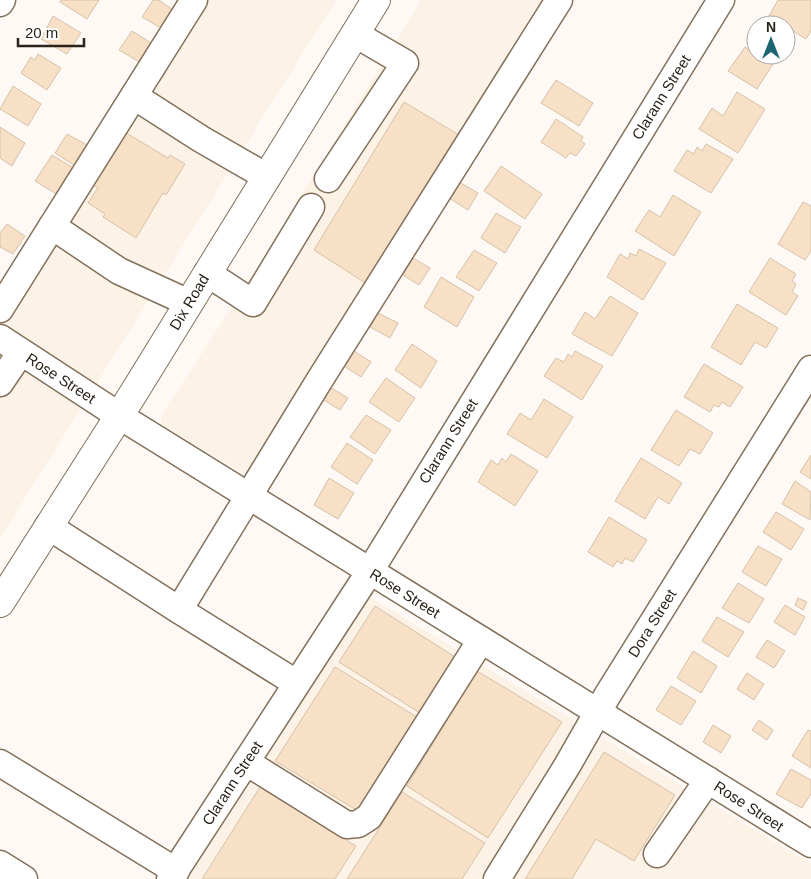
<svg xmlns="http://www.w3.org/2000/svg" width="811" height="879" font-family="Helvetica,sans-serif">
<style>
.built{fill:#fcf2e5}
.building{fill:#f7e0c5;stroke:#d6c2ab}
.lines{fill:none;stroke-linecap:round;stroke-linejoin:round}
.minor-casing{stroke:#83715c;stroke-width:29}
.major-casing{stroke:#83715c;stroke-width:30}
.minor{stroke:#fff;stroke-width:26}
.major{stroke:#fff;stroke-width:28}
.labels{text-anchor:middle;dominant-baseline:central;stroke-width:4;stroke-linejoin:round;paint-order:stroke}
.street-label{font-size:15px;fill:#2b231a;stroke:#fff}
</style>
<rect width="100%" height="100%" fill="#fef9f5"/>
<g class="built">
<polygon points="183,0 336,0 0,538 0,298"/>
<polygon points="421,0 565,0 265,486 161,424 161,415 241,294"/>
<polygon points="363,593 811,864 811,879 181,879"/>
</g>
<g class="building">
<polygon points="61,0 99,0 87,19 60,2"/>
<polygon points="153,0 159,0 173,10 161,28 142,17"/>
<polygon points="778,0 811,0 811,31 806,39 769,16"/>
<polygon points="53,16 81,33 67,54 41,39"/>
<polygon points="132,31 153,44 141,63 119,50"/>
<polygon points="756,45 756,55 779,55 757,89 728,71 745,47 749,50 752,46 754,49"/>
<polygon points="38,54 61,68 47,90 21,73 31,57 35,60"/>
<polygon points="556,80 593,103 579,126 541,103"/>
<polygon points="13,86 41,104 28,126 0,109"/>
<polygon points="737,92 765,109 738,153 699,129 712,108 723,116"/>
<polygon points="404,102 464,138 370,286 314,250"/>
<polygon points="556,119 583,137 581,141 585,144 576,156 570,153 566,158 541,142"/>
<polygon points="0,127 25,143 12,166 0,158"/>
<polygon points="123,131 168,158 170,155 185,164 166,195 163,193 136,238 103,217 105,214 88,203 98,188 90,183"/>
<polygon points="67,134 87,145 75,166 55,153"/>
<polygon points="706,144 733,159 711,193 674,171 687,150 694,154 697,147 702,151"/>
<polygon points="52,155 75,169 58,195 35,181"/>
<polygon points="501,166 542,194 525,219 484,191"/>
<polygon points="459,182 478,193 468,210 449,198"/>
<polygon points="673,195 701,212 674,256 635,231 649,210 660,217"/>
<polygon points="803,202 811,206 811,251 805,260 778,244"/>
<polygon points="496,213 521,227 505,253 481,238"/>
<polygon points="7,224 25,236 13,254 0,247 0,233"/>
<polygon points="639,249 666,263 643,300 607,277 620,254 628,259 630,253 636,256"/>
<polygon points="474,250 497,263 479,291 456,277"/>
<polygon points="413,258 430,268 419,285 403,275"/>
<polygon points="770,258 796,274 792,281 796,284 792,292 798,296 786,315 749,292"/>
<polygon points="441,277 474,297 457,327 424,307"/>
<polygon points="610,296 638,313 612,356 572,334 585,312 595,319"/>
<polygon points="737,304 778,328 766,348 755,342 741,365 711,347"/>
<polygon points="378,313 398,323 390,338 370,327"/>
<polygon points="412,344 437,361 421,388 395,370"/>
<polygon points="354,351 371,362 361,377 344,366"/>
<polygon points="575,351 603,366 582,400 544,376 556,358 564,362 568,354 572,357"/>
<polygon points="704,364 743,387 730,407 722,402 719,407 714,405 710,412 684,397"/>
<polygon points="386,378 415,398 399,422 369,402"/>
<polygon points="330,387 348,398 340,410 322,399"/>
<polygon points="544,399 573,417 547,458 507,434 520,413 531,420"/>
<polygon points="676,410 713,433 700,454 690,449 679,466 651,450"/>
<polygon points="366,415 391,430 375,454 350,437"/>
<polygon points="347,443 373,460 357,484 331,467"/>
<polygon points="511,454 538,471 515,506 478,482 491,460 498,465 502,458 506,462"/>
<polygon points="811,455 811,479 800,472"/>
<polygon points="641,458 682,483 669,504 658,497 645,519 615,501"/>
<polygon points="329,478 354,493 338,519 314,505"/>
<polygon points="795,481 811,492 810,520 782,504"/>
<polygon points="776,512 804,529 791,550 763,532"/>
<polygon points="609,517 647,540 633,562 625,558 622,564 617,561 613,567 588,552"/>
<polygon points="758,546 782,559 766,586 742,572"/>
<polygon points="738,583 764,599 749,623 722,608"/>
<polygon points="798,598 807,602 803,610 795,605"/>
<polygon points="785,605 805,617 795,635 774,622"/>
<polygon points="375,606 455,657 420,713 339,662"/>
<polygon points="717,617 744,632 728,657 702,641"/>
<polygon points="767,640 785,651 774,668 756,657"/>
<polygon points="693,651 717,666 701,693 677,678"/>
<polygon points="335,667 417,717 358,811 275,761"/>
<polygon points="477,671 562,722 488,838 407,786"/>
<polygon points="747,673 764,684 754,700 737,689"/>
<polygon points="671,686 696,701 681,725 656,710"/>
<polygon points="759,720 773,730 767,740 752,730"/>
<polygon points="713,725 731,736 721,753 703,742"/>
<polygon points="808,730 811,731 811,768 792,756"/>
<polygon points="604,752 675,795 634,861 596,839 572,879 525,879"/>
<polygon points="791,769 811,780 811,794 802,808 776,794"/>
<polygon points="260,787 356,846 335,879 202,879"/>
<polygon points="402,792 485,843 462,879 347,879"/>
</g>
<g class="lines">
<g class="minor-casing">
<g id="minor">
<polyline points="0,3 2,0"/>
<polyline points="134,96 201,139 267,177"/>
<polyline points="328,179 405,63 355,34"/>
<polyline points="52,226 119,271 189,303"/>
<polyline points="207,273 253,303 311,207"/>
<polyline points="0,309 194,0"/>
<polyline points="0,338 118,415 811,844"/>
<polyline points="0,383 21,352"/>
<polyline points="48,526 179,610 296,683"/>
<polyline points="179,610 319,381 559,0"/>
<polyline points="246,762 347,825 358,824 369,817 481,640"/>
<polyline points="0,763 176,871"/>
<polyline points="657,854 708,780"/>
<polyline points="0,864 24,879"/>
<polyline points="170,879 370,571 721,0"/>
<polyline points="497,879 567,766 607,696 811,369"/>
</g>
</g>
<g class="major-casing">
<polyline id="major" points="0,603 133,394 376,0"/>
</g>
<use href="#minor" class="minor"/>
<use href="#major" class="major"/>
</g>
<g class="labels">
<g class="street-label">
<text transform="translate(661 97) rotate(-58)">Clarann Street</text>
<text transform="translate(189 302) rotate(-59)">Dix Road</text>
<text transform="translate(61 378) rotate(33)">Rose Street</text>
<text transform="translate(448 441) rotate(-58)">Clarann Street</text>
<text transform="translate(405 593) rotate(32)">Rose Street</text>
<text transform="translate(652 623) rotate(-58)">Dora Street</text>
<text transform="translate(232 783) rotate(-57)">Clarann Street</text>
<text transform="translate(749 806) rotate(33)">Rose Street</text>
</g>
</g>
<g transform="translate(771 40)"><circle r="24" fill="#ffffff" stroke="#aaa7a3"/>
<path d="M0-4L9 19L0 12L-9 19Z" fill="#1b6670"/>
<text y="-8" font-size="14" font-weight="bold" text-anchor="middle" fill="#2b231a">N</text>
</g>
<path d="M18 38v8h66v-8" fill="none" stroke="#2b231a" stroke-width="2.5"/>
<text x="25" y="38" font-size="15" fill="#2b231a" stroke="#ffffff" stroke-width="4" paint-order="stroke">20 m</text>
</svg>
